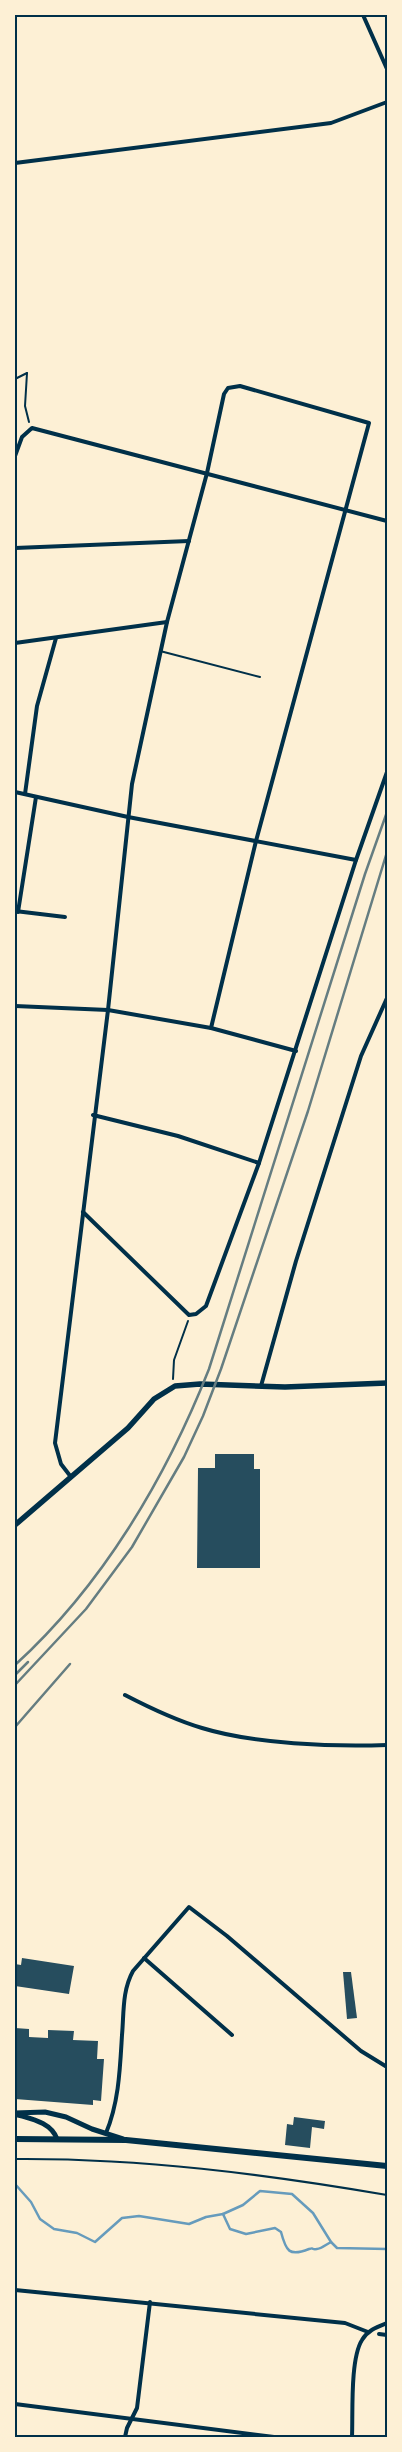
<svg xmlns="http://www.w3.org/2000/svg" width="402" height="2452" font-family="Roboto,sans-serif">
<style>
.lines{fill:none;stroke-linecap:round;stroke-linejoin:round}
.stream{stroke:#669bbc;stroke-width:2.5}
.building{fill:#264d5e}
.path{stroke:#003049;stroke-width:2}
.service{stroke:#003049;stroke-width:2}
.minor{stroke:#003049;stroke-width:4}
.tertiary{stroke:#003049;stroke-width:5}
.secondary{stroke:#003049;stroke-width:5.5}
.primary{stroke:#003049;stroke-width:6}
.rail{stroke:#657d81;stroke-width:2.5}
.neatline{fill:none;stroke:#003049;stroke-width:2}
</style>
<rect width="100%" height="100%" fill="#fdf0d5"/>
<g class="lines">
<g class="stream">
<path d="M15,2184L31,2202L40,2219L54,2229L77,2233L95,2242L122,2218L139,2216L189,2224L206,2217L223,2214L230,2229L246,2234L275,2228L281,2232C286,2251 289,2257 309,2249C316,2247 309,2250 317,2249C321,2249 327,2244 331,2242L337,2248L387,2249"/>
<polyline points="223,2214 243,2205 260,2191 292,2194 313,2213 331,2242"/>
</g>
</g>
<g class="building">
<polygon points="215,1454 254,1454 254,1469 260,1469 260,1568 197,1568 198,1468 215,1468"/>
<polygon points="22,1958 74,1966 69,1994 15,1986 15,1964 21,1965"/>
<polygon points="343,1972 351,1972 357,2018 347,2019"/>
<polygon points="15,2028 29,2029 29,2037 48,2038 48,2030 74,2031 73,2040 98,2041 97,2059 104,2059 101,2101 93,2100 93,2105 15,2099"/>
<polygon points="294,2117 325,2121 324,2129 312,2127 310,2148 285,2145 287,2124 293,2125"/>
</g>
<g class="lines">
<g class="path">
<polyline points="27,373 25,406 29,422"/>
<polyline points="15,379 27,373"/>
<polyline points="173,1379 174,1360 188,1321"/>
<path d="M15,2159C140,2158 264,2174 387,2195"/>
</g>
<polyline class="service" points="160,651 260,677"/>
<g class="minor">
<polyline points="363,15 387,69"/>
<polyline points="15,163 331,123 387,102"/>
<polyline points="15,456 22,437 32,428 387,521"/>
<polyline points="15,548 189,541"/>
<polyline points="15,643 167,622"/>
<polyline points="15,792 128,817 356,860"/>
<polyline points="25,794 37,706 56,638"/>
<polyline points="15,911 65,917"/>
<polyline points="18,912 36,797"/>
<polyline points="15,1006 108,1010 211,1028 296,1051"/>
<polyline points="93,1115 178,1136 259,1163"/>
<polyline points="83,1212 189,1315 196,1314 206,1306 259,1163 356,860 387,772"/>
<polyline points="261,1386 296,1261 361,1056 387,998"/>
<polyline points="71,1477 61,1464 55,1443 108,1010 132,784 167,622 207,473 224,394 228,388 240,386 369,423 256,841 211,1028"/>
<path d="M125,1695C150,1708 175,1720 202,1728C254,1744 333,1747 387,1745"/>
<polyline points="144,1958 232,2035"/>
<path d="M106,2133C119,2102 120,2068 122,2035C124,2013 122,1991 133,1971L189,1907L227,1936L361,2051L387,2067"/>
<polyline points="15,2290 345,2323 368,2332"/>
<polyline points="379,2334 387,2335"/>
<polyline points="15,2404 274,2437"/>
<polyline points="125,2437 127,2428 137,2408 150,2302"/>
<path d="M352,2437C353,2413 350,2359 362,2340C368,2330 377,2327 387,2323"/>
</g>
<g class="tertiary">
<polyline points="15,2113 45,2112 66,2117 92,2129 123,2139"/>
<path d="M15,2114C31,2119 51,2122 57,2139"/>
</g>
<polyline class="secondary" points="15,1525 128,1428 154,1399 175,1386 200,1384 285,1387 387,1383"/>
<polyline class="primary" points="15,2139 126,2140 387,2166"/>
<g class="rail">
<path d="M15,1665C102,1586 166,1478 209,1369L365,874L387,812"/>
<polyline points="15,1675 28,1662"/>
<polyline points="15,1685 86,1609 132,1547 184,1457 203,1416 221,1369 308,1111 387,852"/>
<polyline points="15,1727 70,1664"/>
</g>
</g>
<rect width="402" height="2452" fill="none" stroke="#fdf0d5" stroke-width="32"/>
<rect x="16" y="16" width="370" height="2420" class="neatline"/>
</svg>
